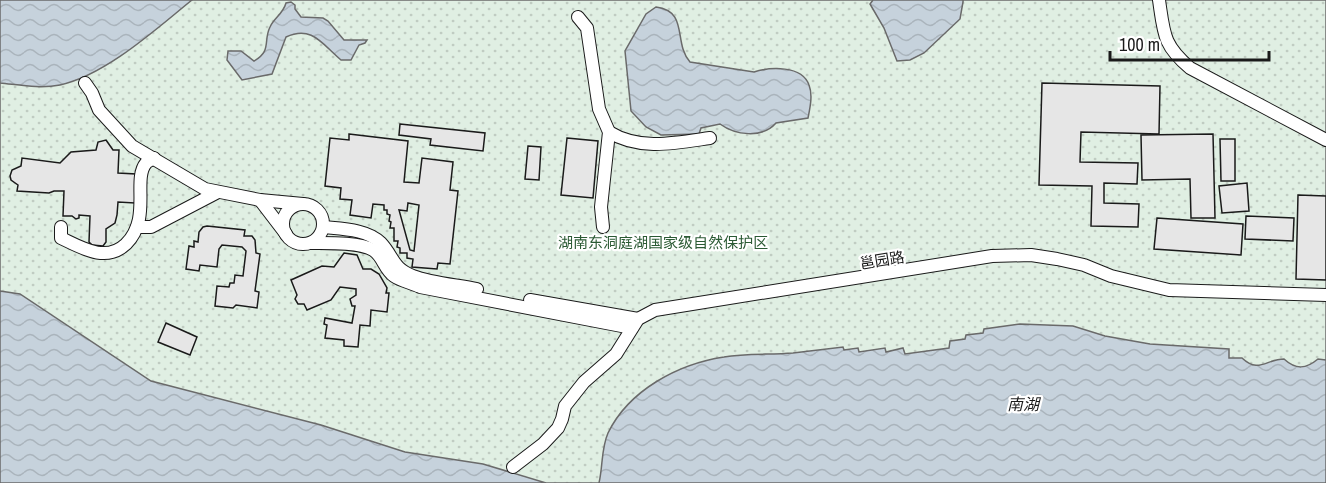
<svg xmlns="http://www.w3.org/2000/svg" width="1326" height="483" font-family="'Archivo Narrow','Noto Sans SC',sans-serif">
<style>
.park{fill:url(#park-dots);stroke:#6a6a6a;stroke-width:1.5}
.water{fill:url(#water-waves);stroke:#6a6a6a;stroke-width:1.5}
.building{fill:#e6e6e6;stroke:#1a1a1a;stroke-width:1.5;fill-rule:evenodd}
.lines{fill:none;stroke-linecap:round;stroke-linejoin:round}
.minor-casing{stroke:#1a1a1a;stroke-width:14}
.minor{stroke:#fff;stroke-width:12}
.labels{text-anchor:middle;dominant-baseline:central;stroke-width:4.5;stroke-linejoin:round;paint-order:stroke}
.park-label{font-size:15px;fill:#2b5a34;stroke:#fff}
.street-label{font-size:15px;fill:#1a1a1a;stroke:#fff}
.water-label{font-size:16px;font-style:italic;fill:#1a1a1a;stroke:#fff}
</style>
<defs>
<pattern id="park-dots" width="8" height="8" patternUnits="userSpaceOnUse" patternTransform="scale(1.5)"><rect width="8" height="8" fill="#e0efe3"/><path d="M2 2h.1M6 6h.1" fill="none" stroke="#c0ccc2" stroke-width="1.8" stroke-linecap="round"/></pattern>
<pattern id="water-waves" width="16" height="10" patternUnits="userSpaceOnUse" patternTransform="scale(1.5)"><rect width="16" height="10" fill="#c6d2dc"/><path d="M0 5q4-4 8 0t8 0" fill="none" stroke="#aab4bc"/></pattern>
</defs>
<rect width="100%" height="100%" fill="#fff"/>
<rect class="park" x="0" y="0" width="1326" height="483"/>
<g class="water">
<path d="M0,0H192C156,29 106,75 60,85C40,89 20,85 0,83Z"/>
<polygon points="873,0 963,0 963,2 960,19 924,53 910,60 897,61 884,28 870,4"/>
<path d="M291,2L295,5V9L301,17L323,18L328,21L344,40H367L365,43L359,45L351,60H341C322,44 312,25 286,37L272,74L242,80L227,60L228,51H241L254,61C272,51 263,41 270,27C274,18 283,14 286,3Z"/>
<path d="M656,7C689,11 673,43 690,62L754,72C770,67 802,65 809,85C813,95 810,108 808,118L776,123C762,139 735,135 720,124L701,128L699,134L661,135L646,127L631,111L625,51L646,14Z"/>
<polygon points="0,291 20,294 151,381 321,425 405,452 483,464 546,483 0,483"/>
<path d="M1020,324L1073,326L1105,336L1150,344L1229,349V358H1242C1259,374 1266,359 1284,359C1296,370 1306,369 1318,359L1326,360V483H599C603,466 601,449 608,433C629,390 678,364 724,357C746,353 770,355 793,353C810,351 827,349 843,347L844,350L858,348L859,352L885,348L886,352L903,348L905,354L949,348L950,341L965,339L966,335L983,333L984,329Z"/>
</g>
<g class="building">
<polygon points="1042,83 1160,86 1159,134 1081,132 1080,162 1138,163 1137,184 1104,183 1104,203 1139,204 1138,227 1091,226 1092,186 1039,185"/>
<polygon points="400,124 485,133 483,151 430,145 431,139 399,135"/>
<path d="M349,134L408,141L404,182L419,183L422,158L453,162L450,190L458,191L450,264L438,263L437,269L412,267L413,259L407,258V253H400V248L397,247L398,241H394V228H390L391,222L389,221L390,215L387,214V210H384V205L373,204L371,218L350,215L352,200L340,199L341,188L325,186L330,138L349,140ZM408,203L419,205L414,251L410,250L399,210L407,211Z"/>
<polygon points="1213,134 1215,218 1191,218 1190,179 1142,180 1141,135"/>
<polygon points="567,138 598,141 593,198 561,195"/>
<polygon points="1220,139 1235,139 1235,181 1221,181"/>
<polygon points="106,140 113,150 119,150 118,173 136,174 135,203 118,202 117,215 115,223 106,229 106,242 103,246 92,245 89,242 90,216 79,215 79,218 76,219 72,216 63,216 64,191 54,191 49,193 17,191 18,185 11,180 10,176 12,170 21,166 22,158 60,163 71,152 96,150 98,142"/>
<polygon points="528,146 541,147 539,180 525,179"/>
<polygon points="1247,183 1249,211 1222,213 1219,186"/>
<polygon points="1298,195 1326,196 1326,280 1296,279"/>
<polygon points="1246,216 1294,218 1293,241 1245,239"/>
<polygon points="1157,218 1243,224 1241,255 1154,249"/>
<polygon points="207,226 245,230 244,236 252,236 255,240 256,253 260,254 255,291 259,292 257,308 236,305 233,308 215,306 217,286 229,287 230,283 234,283 235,275 243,276 246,251 242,247 222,245 219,249 217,267 200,265 199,271 186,269 189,246 194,247 194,241 198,242 199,232 203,227"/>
<polygon points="344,253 357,255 363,269 371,269 379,274 387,288 386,293 389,293 387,312 371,310 370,326 360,325 358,347 344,346 344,340 325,338 327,325 324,324 325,318 352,323 355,306 352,306 350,299 356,295 356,289 340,287 331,300 307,310 304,304 298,304 295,299 297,295 291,280 322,266 334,267"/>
<polygon points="166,323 197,337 190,355 158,342"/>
</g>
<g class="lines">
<g class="minor-casing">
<g id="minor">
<path d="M1159,0C1164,34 1163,45 1190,68L1326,140"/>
<polyline points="578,17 587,28 599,109 609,132 601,207 603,227"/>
<polyline points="85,83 92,93 99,110 132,146 205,189 260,200 303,204"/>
<path d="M609,132C640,151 676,143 710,138"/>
<polyline points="260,200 286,234"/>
<circle cx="303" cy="224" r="20"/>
<path d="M61,227V238C82,248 106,263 126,244C152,218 132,180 146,163C148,161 151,160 154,158"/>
<polyline points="137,227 151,227 218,192"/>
<path d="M323,227C342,229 367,229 381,243C394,257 392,268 413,276C431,283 458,285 477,289"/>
<path d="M311,243C328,243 359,242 373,250C383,256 384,269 394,276C401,281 412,283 420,287L632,328"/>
<polyline points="530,300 638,319"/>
<polyline points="513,467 543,444 558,428 562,419 565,406 584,382 616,354 638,319 655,310 992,256 1031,255 1057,259 1084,265 1111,276 1169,290 1326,295"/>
</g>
</g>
<use href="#minor" class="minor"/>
</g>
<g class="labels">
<g class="park-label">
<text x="663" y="242">湖南东洞庭湖国家级自然保护区</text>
</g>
<g class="street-label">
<text transform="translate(882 260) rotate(-9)">邕园路</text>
</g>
<g class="water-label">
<text x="1023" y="404">南湖</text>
</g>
</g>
<path d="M1110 51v9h159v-9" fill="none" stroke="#1a1a1a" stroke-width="3"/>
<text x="1119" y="51" font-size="18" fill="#1a1a1a" stroke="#ffffff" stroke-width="4.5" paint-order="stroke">100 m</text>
</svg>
